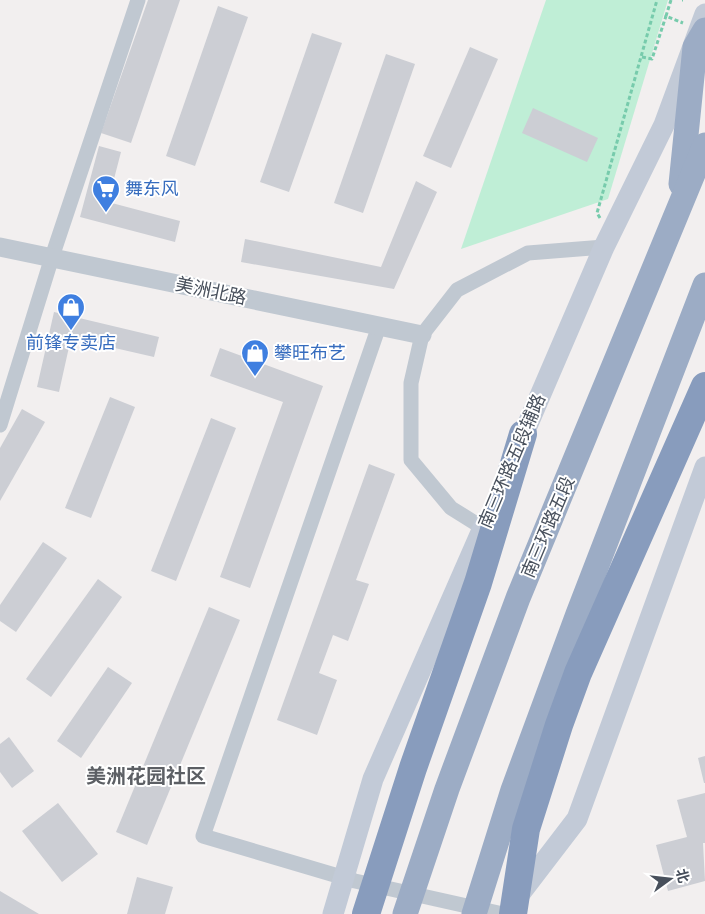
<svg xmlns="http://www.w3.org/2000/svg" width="705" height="914" font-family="'Varela Round','Noto Sans SC',sans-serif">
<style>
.green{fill:#bfeed6}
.building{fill:#ccced4}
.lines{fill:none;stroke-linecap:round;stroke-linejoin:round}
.path{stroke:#77cbac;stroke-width:3;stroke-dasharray:4 2.5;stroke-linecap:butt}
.minor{stroke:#c0c8d1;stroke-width:15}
.tertiary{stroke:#c0c8d1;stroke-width:19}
.secondary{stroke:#c2cad7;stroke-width:21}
.trunk{stroke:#9cacc5;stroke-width:25}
.motorway{stroke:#889cbd;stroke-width:28}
.labels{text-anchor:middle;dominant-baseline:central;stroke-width:4;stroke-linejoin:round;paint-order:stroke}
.shop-label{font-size:18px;fill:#366cbe;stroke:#fff;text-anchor:start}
.street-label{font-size:18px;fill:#48505c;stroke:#fff}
.quarter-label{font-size:20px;font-weight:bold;fill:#5c5f64;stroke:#fff}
</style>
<rect width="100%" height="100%" fill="#f2efef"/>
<polygon class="green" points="546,0 668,0 608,199 461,249"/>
<g class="building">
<polygon points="148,0 180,0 131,143 101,133"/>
<polygon points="218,6 248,17 195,166 166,156"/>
<polygon points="312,33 342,43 289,192 260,182"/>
<polygon points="470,47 498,59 451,168 423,156"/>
<polygon points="386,54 415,64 363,213 334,203"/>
<polygon points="533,108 598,138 587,162 522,133"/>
<polygon points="99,146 121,152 108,202 180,221 175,242 80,217"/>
<polygon points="416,181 437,192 394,289 241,262 245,239 381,267"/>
<polygon points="54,312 159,337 154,357 71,338 59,392 37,387"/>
<polygon points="220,348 323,386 250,588 220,577 283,402 210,376"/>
<polygon points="110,397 135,407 91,518 65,508"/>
<polygon points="22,409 45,422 0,501 0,448"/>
<polygon points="211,418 236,428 176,581 151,571"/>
<polygon points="369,464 395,474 356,580 369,584 348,641 333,635 319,673 337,680 317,735 277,720"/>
<polygon points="43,542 67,558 16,632 0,621 0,605"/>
<polygon points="98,579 122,597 51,697 26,679"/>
<polygon points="209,607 240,620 147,845 116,832"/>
<polygon points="108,667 132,683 81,758 57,741"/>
<polygon points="9,737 34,771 12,788 0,772 0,744"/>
<polygon points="705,756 705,783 704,783 698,758"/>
<polygon points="705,793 705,843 703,843 705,881 668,891 656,845 687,837 677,800"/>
<polygon points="58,803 98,854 62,882 22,831"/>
<polygon points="137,877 173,887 165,914 127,914"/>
<polygon points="0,891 39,914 0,914"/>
</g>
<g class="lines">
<g class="path">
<polyline points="671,0 666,16 683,23"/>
<polyline points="682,0 683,0"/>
<polyline points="642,57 652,59 666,16"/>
<polyline points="600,218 597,213 657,0"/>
</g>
<g class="minor">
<polyline points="379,326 203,836 355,881 503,914"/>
<polyline points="0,425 52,257 138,0"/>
<polyline points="483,528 451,508 411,460 411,383 422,335 457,290 528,253 604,247"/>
</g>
<polyline class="tertiary" points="0,247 422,335"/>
<g class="secondary">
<polyline points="518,447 604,247 664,125 705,14"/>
<polyline points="515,900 577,819 705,467"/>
<polyline points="333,914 373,779 486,521"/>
</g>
<g class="trunk">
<polyline points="681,184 695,47 705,30"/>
<polyline points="405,914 447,789 518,598 705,145"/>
<polyline points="474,914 513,790 578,614 705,285"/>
</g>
<g class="motorway">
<polyline points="366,914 413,768 478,583 523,434"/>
<polyline points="513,914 526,829 559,725 578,673 705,386"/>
</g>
</g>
<defs>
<g id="supermarket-pin" transform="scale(1.4375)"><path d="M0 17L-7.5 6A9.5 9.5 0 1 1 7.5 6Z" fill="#3f7fe0" stroke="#fff"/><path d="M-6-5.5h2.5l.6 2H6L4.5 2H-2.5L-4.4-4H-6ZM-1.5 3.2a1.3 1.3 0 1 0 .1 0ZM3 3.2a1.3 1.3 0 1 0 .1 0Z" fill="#fff"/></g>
<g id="shop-pin" transform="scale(1.4375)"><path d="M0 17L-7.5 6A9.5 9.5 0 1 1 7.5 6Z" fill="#3f7fe0" stroke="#fff"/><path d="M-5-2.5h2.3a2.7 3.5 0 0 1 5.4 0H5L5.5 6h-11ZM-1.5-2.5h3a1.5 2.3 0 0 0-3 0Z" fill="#fff"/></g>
</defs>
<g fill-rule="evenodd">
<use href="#supermarket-pin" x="106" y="189"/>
<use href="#shop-pin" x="71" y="307"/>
<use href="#shop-pin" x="255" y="353"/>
</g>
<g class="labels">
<g class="shop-label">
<text x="125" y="189">舞东风</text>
<text x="71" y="343" text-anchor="middle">前锋专卖店</text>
<text x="274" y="353">攀旺布艺</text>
</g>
<g class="street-label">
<text transform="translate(211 291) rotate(12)">美洲北路</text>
<text transform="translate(512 461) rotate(-67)">南三环路五段辅路</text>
<text transform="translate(548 527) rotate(-67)">南三环路五段</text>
</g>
<g class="quarter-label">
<text x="146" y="777">美洲花园社区</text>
</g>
</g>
<g transform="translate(670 879) rotate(75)" stroke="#ffffff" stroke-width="4" paint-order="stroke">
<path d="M0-4L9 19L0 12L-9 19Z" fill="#48505c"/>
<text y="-8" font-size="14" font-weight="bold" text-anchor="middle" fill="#48505c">北</text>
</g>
</svg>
